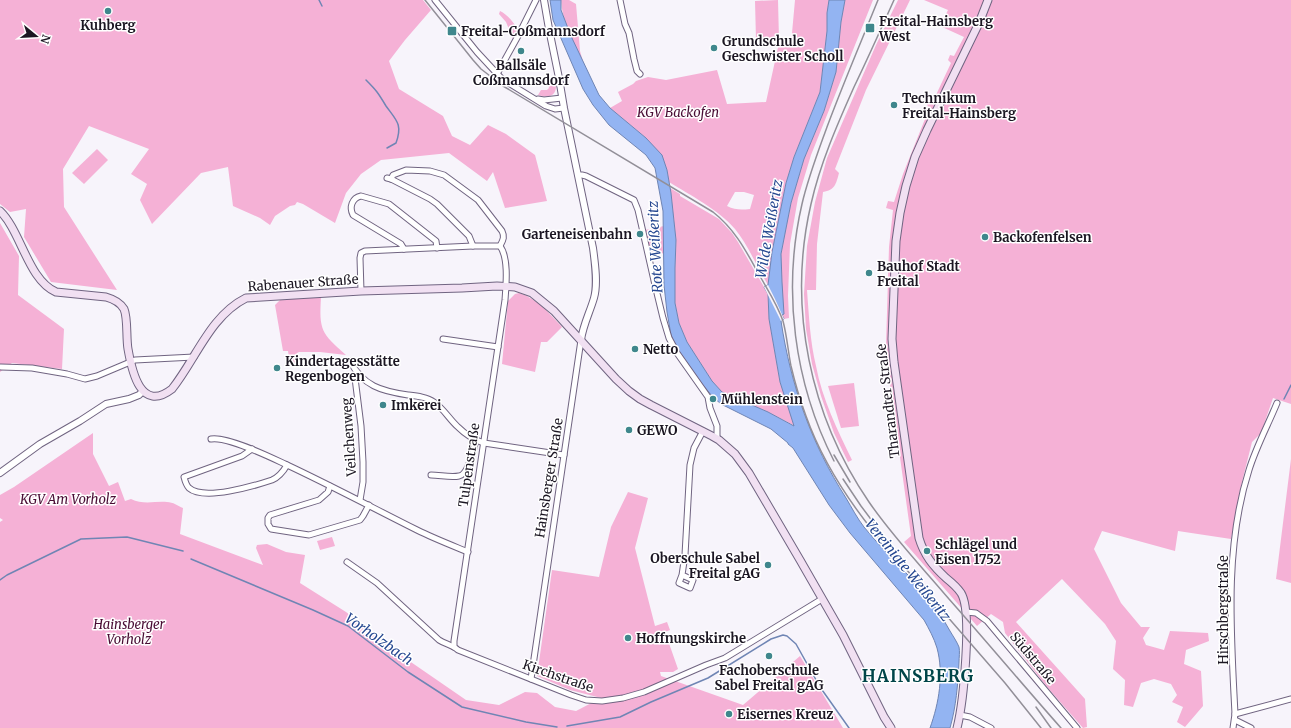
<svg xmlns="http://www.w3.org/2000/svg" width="1291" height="728" font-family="Merriweather,serif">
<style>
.green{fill:#f5b1d6;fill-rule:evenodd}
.water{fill:#93b4f2;stroke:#6f85b4}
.pier{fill:#f7f4fb}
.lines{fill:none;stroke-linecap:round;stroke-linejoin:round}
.stream{stroke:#6f85b4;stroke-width:1.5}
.minor-casing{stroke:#706481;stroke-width:7}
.tertiary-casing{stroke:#706481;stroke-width:8}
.secondary-casing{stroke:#706481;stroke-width:9}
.minor{stroke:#fff;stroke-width:5}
.tertiary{stroke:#fff;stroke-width:6}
.secondary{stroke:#f1e0f2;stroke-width:7}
.rail{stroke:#928f98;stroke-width:1.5}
.poi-dot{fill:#3f878c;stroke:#fff;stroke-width:1.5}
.labels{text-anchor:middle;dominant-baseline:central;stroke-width:3;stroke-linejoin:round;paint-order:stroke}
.poi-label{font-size:13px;font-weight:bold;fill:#1b1622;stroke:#fff;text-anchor:start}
.park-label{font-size:13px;font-style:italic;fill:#490c34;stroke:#fff}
.street-label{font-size:13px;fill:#1b1622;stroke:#fff}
.water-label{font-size:14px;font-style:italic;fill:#264891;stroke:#fff}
.district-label{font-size:17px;font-weight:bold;letter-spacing:1px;fill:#014549;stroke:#fff}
</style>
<rect width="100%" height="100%" fill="#f7f4fb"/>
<g class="green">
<polygon points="0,0 423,0 431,10 405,40 389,61 399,89 443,116 452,136 470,145 488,125 506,134 535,155 547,201 505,208 493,172 487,181 449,153 381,160 361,174 346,193 335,223 303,204 297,202 295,205 290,206 275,216 270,225 260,218 233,206 228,167 201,173 152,224 140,200 147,184 131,174 149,149 89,126 63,169 64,207 117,290 51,282 24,237 26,209 10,212 0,204"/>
<path d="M561,0H569L576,4L580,51L584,65C574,45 562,22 561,0Z"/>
<polygon points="778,0 779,40 756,40 755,1"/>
<path d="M795,0H829L827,13V31L820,92L794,157L786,183L772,252L768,285C757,267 748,245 735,229C719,210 690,195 669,182L667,170L646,138L610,108L622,101L618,92L633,84L636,81L648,77L666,80L717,70L727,104L766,102L779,43L791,44ZM735,192H744L754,195L750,209C741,210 735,210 727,206Z"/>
<polygon points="845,0 873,0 811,155 798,198 790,244 788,296 789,318 784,319 782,315 781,254 791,203 804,159 824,111 836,72 841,22"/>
<path d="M898,0H910L866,90L835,169L839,173C836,184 835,190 823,192L817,244L816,290H807C809,316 810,341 816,366C822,399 838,431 852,460L848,462L834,433L821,396L812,364L806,329L804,294L807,246L815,202L827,158L876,45Z"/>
<polygon points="924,0 1291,0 1291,404 1273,398 1261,433 1252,442 1240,490 1231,539 1178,531 1175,551 1102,531 1094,549 1121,603 1141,627 1150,627 1143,638 1146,645 1164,650 1170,631 1208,633 1209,641 1186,650 1184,664 1201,671 1203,706 1185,727 1177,722 1183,707 1172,702 1177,695 1171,684 1154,679 1141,683 1133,707 1124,705 1125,680 1113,669 1116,641 1105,624 1062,579 1016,622 1085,699 1087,727 1083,728 1047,687 1005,633 1003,622 991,614 977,626 904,542 911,536 891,393 886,345 889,247 893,210 886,208 888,201 894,202 903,174 929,109 927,104 929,100 935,97 951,63 948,60 950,55 954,56 964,37 940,26 948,10"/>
<path d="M500,11C508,15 513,22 518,29L513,39L506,22L499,14Z"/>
<path d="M556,82C557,95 551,99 538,95L541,90H547L549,88L548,83Z"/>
<polygon points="97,149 108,160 84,184 72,173"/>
<polygon points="670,188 680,194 680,196 719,219 732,233 738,242 768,294 769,319 780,382 795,426 768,412 722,392 712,381 687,342 679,323 675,303 675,268 676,240"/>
<polygon points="0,223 19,256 18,295 64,329 62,369 12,363 0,372"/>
<polygon points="664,226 664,253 651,256 645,230"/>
<path d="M519,293C538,299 549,313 562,327L547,342H541L535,372L502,364L508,301L515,294Z"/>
<path d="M321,297C319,330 321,333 346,355L320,352H299L297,353V363L290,364L288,351H283L275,305L281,299Z"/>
<polygon points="854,383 859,426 841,428 828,386"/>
<path d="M93,433V454L109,486L118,482L125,501L131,499C143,505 155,501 167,502C173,502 178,506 183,508L180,534L263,565L256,548L257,545L267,544L286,552L305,555L300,583L346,612L405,658L466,700L499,705L525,692L537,693L555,707L576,711L601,698L570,690L537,676L552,570L599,577L611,527L628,492L648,498L635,548L655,626L667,622L670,630L665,632L678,669L673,672H660L661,676L743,705L800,656L843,728H0V522L3,520L0,518V495L14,487Z"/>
<polygon points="1291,459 1291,583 1276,579"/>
<polygon points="332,537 335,546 320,550 317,541"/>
</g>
<path class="water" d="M550,0H561V10L571,36L599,95L610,108L646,138L662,155L667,170L671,193L676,240L675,268V303L679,323L687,342L712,381L722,392L768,412L794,426L780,382L769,319L768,294L764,287L768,285L772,252L786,183L794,157L820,92L827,31V13L829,0H845L841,22L836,72L824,111L804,159L791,203L781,254L782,282L784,314L782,315L784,319L781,321C791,386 811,443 846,498C852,508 857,518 864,527C892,562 929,590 950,631C953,636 957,642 959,647C960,651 959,658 959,662C958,684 956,707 950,728H930C939,703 944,674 937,648C934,638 929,629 924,620L850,533L829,505L793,448L788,444V443L771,429L721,404L713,397L697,378L676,347L671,335L667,312L664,285L663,211L655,168L646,155L609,125L593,105L583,89L553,20Z"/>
<polygon class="pier" points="768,285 775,299 784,319 781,321 764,287"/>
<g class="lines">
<g class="stream">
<polyline points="319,0 322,6"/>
<path d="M366,80C370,84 374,88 377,92C380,96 383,101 386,106C396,120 403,124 396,143L387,148"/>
<polyline points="1284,399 1291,385"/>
<polyline points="191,559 313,610 348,626 408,672 462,707 526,722 557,727"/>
<polyline points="0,580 7,575 81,539 127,537 183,551"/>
<polyline points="567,726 620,717 651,702 708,678 771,639 783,635 787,636 796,644 820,687 849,728"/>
</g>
<g class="minor-casing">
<g id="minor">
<polyline points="435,0 477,52 502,79 546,106 555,109 564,108"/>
<polyline points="620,0 625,24 629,33 634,59 637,71 640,74"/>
<polyline points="497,74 518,36 536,0"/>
<polyline points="538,99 544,100 562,98"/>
<polyline points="578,175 582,175 586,176 634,200 638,210 655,285 663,318 669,338 677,353 708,397 710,408 717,426 717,439"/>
<polyline points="387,178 391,179 430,199 437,204 469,236 473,246"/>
<path d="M391,179L393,175L406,170L430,171L444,175L478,200L502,231C505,237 503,240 500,246"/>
<path d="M404,249L401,244L353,215C349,207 352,198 361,196L389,204L436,241L437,248"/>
<path d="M361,291L360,258L361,253L365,251L473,246H500C509,258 506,286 505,300L454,641V647"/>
<polyline points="443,339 498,347"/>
<path d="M350,361C363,386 381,391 408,395C417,396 427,397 434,402C444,409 449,419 458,427C465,434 474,440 484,443L564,455"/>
<polyline points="1,367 32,368 67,374 85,379 97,376 135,360 194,357"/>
<polyline points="359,376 356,375 355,378 361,426 363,462 363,482 360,500"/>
<path d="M211,439C227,436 270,457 285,464C330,485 373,508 417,530C433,538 451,545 468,552"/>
<path d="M252,449L242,456L184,477C185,481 186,485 189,488C204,501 254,486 272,480C279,477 283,472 287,465"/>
<path d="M431,475C440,475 451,478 459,476C468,475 474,448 476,440"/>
<polyline points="330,486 328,492 319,500 270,515 268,518 268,524 271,529 309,535 360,520 363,516 369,505"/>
<path d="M347,562L377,583L439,640C445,644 453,645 458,650L571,695L586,700L602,701L623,698L644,692L706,665L725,658L822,599"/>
<polyline points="682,575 693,580 690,588 679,583 682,575 685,555 690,465 694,448 703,431"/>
<polyline points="966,612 976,613 987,621 1077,728"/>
<polyline points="531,679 581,340"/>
<polyline points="1235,714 1291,699"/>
<polyline points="960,715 970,717 991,728"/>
<polyline points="1235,720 1251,728"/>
<path d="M1233,728L1235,714C1231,633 1224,548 1249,470C1256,447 1268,425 1277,403"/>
</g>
</g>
<g class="tertiary-casing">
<g id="tertiary">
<path d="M544,0L549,29L559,78L564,108L593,248C595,263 598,284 594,298C590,312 583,325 581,340"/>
<polyline points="0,473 40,444 80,421 106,404 129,399 139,395 142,392"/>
</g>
</g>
<g class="secondary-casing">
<g id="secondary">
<path d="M0,211C21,231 28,280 56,292L106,297C113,299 120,302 124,309C128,318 126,338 128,349C132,372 141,413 172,389C196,359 210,316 246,298L361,291L462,288L497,286L515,287L532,293L554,311L616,379L629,391L640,399L651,405L712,436L719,440L735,454L749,473L800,560L843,635L884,717L891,728"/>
<path d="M957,728C963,704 973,612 961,593C957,587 951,582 946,578C933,566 924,555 919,538L894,362L892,339L896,241L900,213L906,186L915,157L927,130L979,23L988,0"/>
</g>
</g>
<use href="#minor" class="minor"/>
<use href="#tertiary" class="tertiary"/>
<use href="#secondary" class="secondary"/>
<g class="rail">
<path d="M425,0L473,60L481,69L503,86L713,212C736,230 747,253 761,278C769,292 778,306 783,321C787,336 788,351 791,366C795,383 800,400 806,416C821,458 845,496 873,531L1005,683L1041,728"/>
<path d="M894,0C881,29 868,58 854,87C837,125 820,164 811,204C787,307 810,416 869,502C893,537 922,567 949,599C987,642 1023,685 1061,728"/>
<polyline points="834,455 850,482"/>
<path d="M834,461C794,383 782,290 802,204C808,178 818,152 827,127C843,84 861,42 878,0"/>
<polyline points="843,479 861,506 879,530"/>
<polyline points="1036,707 1051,728"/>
</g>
</g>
<g class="poi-dot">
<circle cx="108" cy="11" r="4"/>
<rect x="865" y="23" width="10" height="10" rx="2"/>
<rect x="447" y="26" width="10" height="10" rx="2"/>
<circle cx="714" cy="48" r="4"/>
<circle cx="521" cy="51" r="4"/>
<circle cx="894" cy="105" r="4"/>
<circle cx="640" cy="234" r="4"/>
<circle cx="985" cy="237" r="4"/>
<circle cx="869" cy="273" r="4"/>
<circle cx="635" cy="349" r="4"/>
<circle cx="277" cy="368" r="4"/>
<circle cx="713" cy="399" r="4"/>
<circle cx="383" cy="405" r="4"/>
<circle cx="629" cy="430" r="4"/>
<circle cx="927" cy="551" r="4"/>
<circle cx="768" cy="565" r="4"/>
<circle cx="628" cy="638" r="4"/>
<circle cx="769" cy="656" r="4"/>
<circle cx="729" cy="714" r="4"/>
</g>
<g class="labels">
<g class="poi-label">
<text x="879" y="21">Freital-Hainsberg<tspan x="879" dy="15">West</tspan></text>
<text x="108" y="25" text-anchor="middle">Kuhberg</text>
<text x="461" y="31">Freital-Coßmannsdorf</text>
<text x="722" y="41">Grundschule<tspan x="722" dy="15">Geschwister Scholl</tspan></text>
<text x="521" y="65" text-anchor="middle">Ballsäle<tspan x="521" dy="15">Coßmannsdorf</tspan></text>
<text x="902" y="98">Technikum<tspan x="902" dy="15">Freital-Hainsberg</tspan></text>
<text x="632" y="234" text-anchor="end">Garteneisenbahn</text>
<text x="993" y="237">Backofenfelsen</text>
<text x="877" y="266">Bauhof Stadt<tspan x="877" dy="15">Freital</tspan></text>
<text x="643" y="349">Netto</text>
<text x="285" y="361">Kindertagesstätte<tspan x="285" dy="15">Regenbogen</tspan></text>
<text x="721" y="399">Mühlenstein</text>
<text x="391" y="405">Imkerei</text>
<text x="637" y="430">GEWO</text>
<text x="935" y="544">Schlägel und<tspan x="935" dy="15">Eisen 1752</tspan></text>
<text x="760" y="558" text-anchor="end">Oberschule Sabel<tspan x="760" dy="15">Freital gAG</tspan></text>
<text x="636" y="638">Hoffnungskirche</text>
<text x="769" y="670" text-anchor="middle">Fachoberschule<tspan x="769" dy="15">Sabel Freital gAG</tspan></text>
<text x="737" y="714">Eisernes Kreuz</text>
</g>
<g class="park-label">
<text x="678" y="112">KGV Backofen</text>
<text x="68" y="499">KGV Am Vorholz</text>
<text x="129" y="624">Hainsberger<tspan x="129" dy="15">Vorholz</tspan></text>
</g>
<g class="street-label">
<text transform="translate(303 283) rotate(-4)">Rabenauer Straße</text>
<text transform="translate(888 401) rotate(-97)">Tharandter Straße</text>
<text transform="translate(349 437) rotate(-94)">Veilchenweg</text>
<text transform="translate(469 465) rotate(-82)">Tulpenstraße</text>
<text transform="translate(549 478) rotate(-81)">Hainsberger Straße</text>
<text transform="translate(1223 610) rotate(-90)">Hirschbergstraße</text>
<text transform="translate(1033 658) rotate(50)">Südstraße</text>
<text transform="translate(558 676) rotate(19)">Kirchstraße</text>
</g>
<g class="water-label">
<text transform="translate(769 229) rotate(-80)">Wilde Weißeritz</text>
<text transform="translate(655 247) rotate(-93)">Rote Weißeritz</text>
<text transform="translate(908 570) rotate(51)">Vereinigte Weißeritz</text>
<text transform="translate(379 639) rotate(35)">Vorholzbach</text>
</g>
<g class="district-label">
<text x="918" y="676">HAINSBERG</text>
</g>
</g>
<g transform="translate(36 36) rotate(108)" stroke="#ffffff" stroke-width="3" paint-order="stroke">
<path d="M0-3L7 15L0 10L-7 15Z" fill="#1b1622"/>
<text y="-6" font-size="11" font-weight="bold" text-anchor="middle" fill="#1b1622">N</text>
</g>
</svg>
